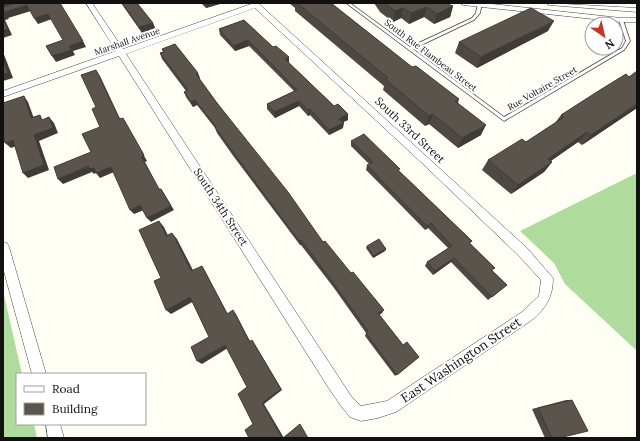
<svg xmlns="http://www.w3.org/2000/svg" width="640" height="441" font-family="Lora,serif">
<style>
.forest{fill:#afdb9c}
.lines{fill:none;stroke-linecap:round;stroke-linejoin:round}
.service-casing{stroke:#444;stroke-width:1.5}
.minor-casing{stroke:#444;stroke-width:1}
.service{fill:#fff;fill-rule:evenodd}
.minor{fill:#fff;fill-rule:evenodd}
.wall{fill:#4d4842}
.shaded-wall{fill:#3f3b36}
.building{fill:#5a544d;stroke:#3f3b36}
.labels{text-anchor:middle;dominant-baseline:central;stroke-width:4;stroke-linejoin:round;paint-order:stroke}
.far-street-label{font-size:9px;fill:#111;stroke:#fff}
.street-label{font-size:11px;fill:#111;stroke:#fff}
.near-street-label{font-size:13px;fill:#111;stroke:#fff}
</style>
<rect width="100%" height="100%" fill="#fffef4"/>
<g class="forest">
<polygon points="637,173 637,351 565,284 554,263 520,231"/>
<polygon points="3,291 22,374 17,374 17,424 34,424 37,438 3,438"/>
</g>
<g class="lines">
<g class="service-casing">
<polygon id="service" points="346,3 350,3 410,47 472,18 476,13 478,3 482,3 480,13 474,20 413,49 504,117 622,48 626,41 619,20 620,19 623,20 630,41 624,50 504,121"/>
</g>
<g class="minor-casing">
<g id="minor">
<path d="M86,3H92L123,49L251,4V3H258L527,248L553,278C553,297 546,308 532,320L396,412L378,418L361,421L350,417L341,406L328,387L119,56L3,97V91L116,51ZM255,8L422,163L519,256L541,280L539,296L522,312L387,401L361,406L351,396L126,54Z"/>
<polygon points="460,3 483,3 621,18 637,18 637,22 621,22 463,5"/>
<polygon points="546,3 637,8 637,12 549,5"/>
<polygon points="3,242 7,243 9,247 46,374 32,374 3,268"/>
<polygon points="46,424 60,424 64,438 48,438"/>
</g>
</g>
<use href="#service" class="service"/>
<use href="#minor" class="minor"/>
</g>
<g class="wall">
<polygon points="121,3 137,3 153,23 155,28 142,33"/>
<polygon points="201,3 223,3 206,8"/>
<polygon points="289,3 331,3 412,67 459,99 458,103 481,135 458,148 429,124 425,126 383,90 384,86 295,11 295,8"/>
<polygon points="374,3 447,3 447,4 453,6 450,17 434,24 424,17 409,24 401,18 393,22 380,12"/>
<polygon points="244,20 334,106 348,114 348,120 343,122 343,128 329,135 310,115 308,116 299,106 275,118 267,109 267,104 294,91 249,46 235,51 220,35 219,29"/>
<polygon points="548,31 477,68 455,53 459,42"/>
<polygon points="162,49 200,78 199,79 217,103 323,242 382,313 379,315 403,345 419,357 395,376 365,336 366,333 334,288 301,245 300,245 234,157 217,133 215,128 197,105 193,107 186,97 184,92 186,91 162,59 160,53 163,52"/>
<polygon points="637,108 582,145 578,142 551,161 552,162 544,172 511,194 482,170 488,160 526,142 555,123 561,115"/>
<polygon points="351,141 399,171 472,241 470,243 495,268 492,270 507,285 488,300 451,262 433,275 425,266 427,262 448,248 428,228 425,230 383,187 366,170 367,165 369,164 351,146"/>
<polygon points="367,246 386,249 385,251 373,258 366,248"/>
<polygon points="566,400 572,400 559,438 545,438 532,409"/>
</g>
<g class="shaded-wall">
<polygon points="3,3 21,3 3,8"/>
<polygon points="205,3 223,3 206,8"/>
<polygon points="445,3 447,3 445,10 453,6 450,17 434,24 437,14"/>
<polygon points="27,5 31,11 8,18 9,19 5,20 12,35 3,38 3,14 4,12"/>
<polygon points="427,7 424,17 409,24 411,13"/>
<polygon points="403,8 401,18 393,22 395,11"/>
<polygon points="48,14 52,19 38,24 34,18"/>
<polygon points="554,21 548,31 477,68 481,57"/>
<polygon points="153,23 155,28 142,33 139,27"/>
<polygon points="248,40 249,46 235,51 234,46"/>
<polygon points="83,41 86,47 73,51 75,55 56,62 52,56 69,46"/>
<polygon points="3,52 13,78 3,81"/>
<polygon points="289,57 289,63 285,59"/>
<polygon points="96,70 100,76 123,125 119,119"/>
<polygon points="198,73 200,78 197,79 196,74"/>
<polygon points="24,96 28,102 36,124 31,118"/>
<polygon points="195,100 197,105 193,107 191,102"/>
<polygon points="299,101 299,106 275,118 274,112"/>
<polygon points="637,104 637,108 582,145 591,135"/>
<polygon points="310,109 310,115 308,116 308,110"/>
<polygon points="348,114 348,120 339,124 339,119"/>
<polygon points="433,114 429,124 425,126 429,116"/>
<polygon points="49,117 54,123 58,133 39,141 49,170 28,178 23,173 34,135"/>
<polygon points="123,118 147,161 145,162 162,194 141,157"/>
<polygon points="344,123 343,128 329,135 329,130"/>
<polygon points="486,125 481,135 458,148 462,138"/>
<polygon points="587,132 578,142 540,168 548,159"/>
<polygon points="13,140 19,145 11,148 5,143"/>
<polygon points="552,162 544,172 511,194 518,185"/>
<polygon points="88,166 94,168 111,167 114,172 100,178 96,173 94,174 92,172 63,184 58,179"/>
<polygon points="161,189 174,210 151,222 147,218"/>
<polygon points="140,205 144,210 134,214 130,210"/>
<polygon points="159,221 164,227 171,242 166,236"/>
<polygon points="431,223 428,228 425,230 427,226"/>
<polygon points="172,233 177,239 196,276 191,271"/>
<polygon points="301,240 301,245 300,245 299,241"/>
<polygon points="386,249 385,251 373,258 373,256"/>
<polygon points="454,258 451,262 433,275 435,271"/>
<polygon points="202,266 205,271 230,318 227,314"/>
<polygon points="190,297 194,301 171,314 166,310"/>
<polygon points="233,310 236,314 252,345 249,342"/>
<polygon points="384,310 382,313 377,316 378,313"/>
<polygon points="252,340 282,390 264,404 284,438 282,438 262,403"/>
<polygon points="225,345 228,348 202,364 197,361"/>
</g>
<g class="building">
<polygon points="16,3 60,3 83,41 69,46 72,50 52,56 46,46 63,40 48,14 34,18 27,5 4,12 5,14 3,14 3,7"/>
<polygon points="122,3 137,3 153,23 139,27"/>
<polygon points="297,3 331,3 412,67 416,66 459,99 455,101 486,125 462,138 433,114 429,116 385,79 388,78"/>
<polygon points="384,3 445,3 453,6 437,14 427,7 411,13 403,8 395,11"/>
<polygon points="531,8 554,21 481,57 459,42"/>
<polygon points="3,18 8,29 3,31"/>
<polygon points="244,20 273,47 276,46 289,57 285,59 334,106 338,104 348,114 339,119 344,123 329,130 310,109 308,110 299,101 274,112 267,104 297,90 248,40 234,46 219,29"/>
<polygon points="175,44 198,73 196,74 217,103 288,192 323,242 325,241 351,273 353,272 384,310 378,313 403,345 407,342 419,357 397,375 366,333 368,331 334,284 301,240 299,241 233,152 215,127 216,127 195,100 191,102 184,92 188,90 160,53 164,52 162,49"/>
<polygon points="3,59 8,73 3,74"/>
<polygon points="96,70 119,119 123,118 144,155 141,157 159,189 161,189 171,206 147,218 140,205 130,210 111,167 96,173 94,168 90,169 88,166 58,179 54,167 91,152 82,134 100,127 92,109 96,107 81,75"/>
<polygon points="637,71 637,104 591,135 587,132 548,159 552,162 518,185 488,160 522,139 526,142 564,117 561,115 600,90 626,74 629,77"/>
<polygon points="24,96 31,118 40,115 42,120 49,117 53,128 34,135 44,165 23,173 13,140 5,143 3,136 3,103"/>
<polygon points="364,134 400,169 398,170 472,241 469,243 495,268 491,270 507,285 492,297 454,258 435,271 427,262 452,246 431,223 427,226 384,183 367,165 373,162 351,141"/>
<polygon points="159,221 166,236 172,233 191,271 202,266 227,314 233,310 249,342 252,340 281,389 262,403 282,438 249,438 245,430 253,424 238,394 247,387 225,345 197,361 191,347 209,337 190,297 166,310 154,281 161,278 139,230"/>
<polygon points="379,239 386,249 373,256 367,246"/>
<polygon points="572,400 588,431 559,438 552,438 538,408"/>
<polygon points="300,424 308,438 283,438"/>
</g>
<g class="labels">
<g class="far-street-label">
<text transform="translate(127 41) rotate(-19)">Marshall Avenue</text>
<text transform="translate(431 55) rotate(37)">South Rue Flambeau Street</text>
<text transform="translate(542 88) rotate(-30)">Rue Voltaire Street</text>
</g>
<g class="street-label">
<text transform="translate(410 130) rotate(43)">South 33rd Street</text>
<text transform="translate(221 207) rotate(57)">South 34th Street</text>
</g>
<g class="near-street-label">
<text transform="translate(461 360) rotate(-34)">East Washington Street</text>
</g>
</g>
<rect width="640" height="441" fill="none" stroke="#111111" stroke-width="8"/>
<rect x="16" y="373" width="130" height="52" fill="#ffffff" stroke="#a0a0a0"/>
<rect x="24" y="386" width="20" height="6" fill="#ffffff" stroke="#a0a0a0"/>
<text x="52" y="393" font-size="12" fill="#111111">Road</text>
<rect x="24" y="403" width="20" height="12" fill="#5a544d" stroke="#a0a0a0"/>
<text x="52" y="413" font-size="12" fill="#111111">Building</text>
<g transform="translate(604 36) rotate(146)"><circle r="19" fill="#ffffff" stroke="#a0a0a0"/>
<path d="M0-3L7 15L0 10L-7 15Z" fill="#c33727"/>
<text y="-6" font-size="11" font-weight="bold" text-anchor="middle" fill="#111111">N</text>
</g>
</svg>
